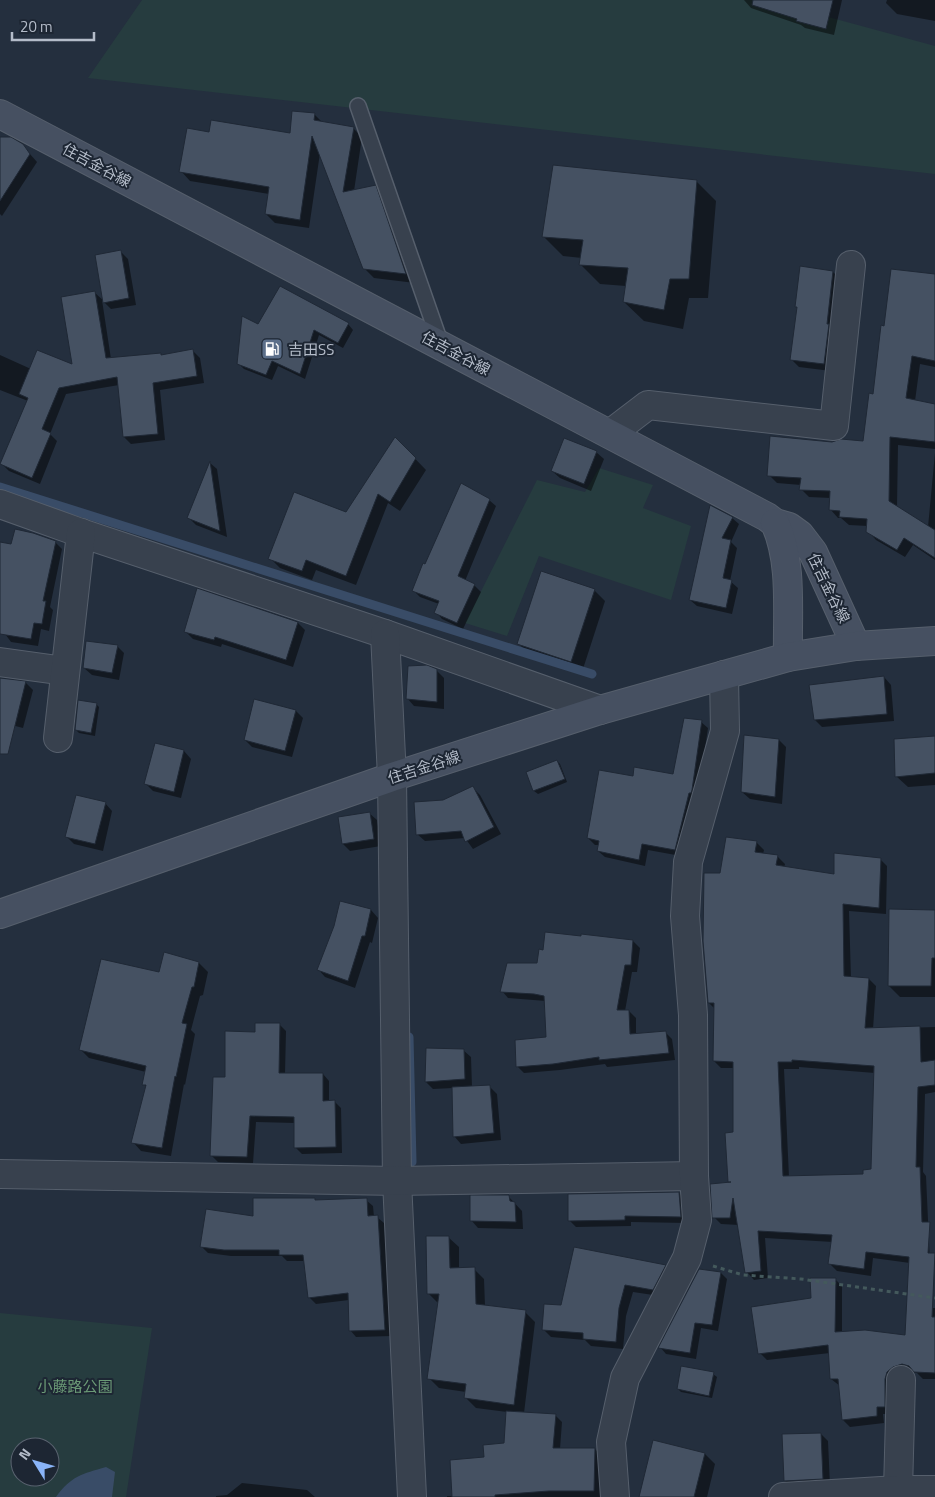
<svg xmlns="http://www.w3.org/2000/svg" width="935" height="1497" font-family="'Titillium Web','Noto Sans JP',sans-serif">
<style>
.green{fill:#263c3f;fill-rule:evenodd}
.water{fill:#394c67}
.shadow{fill:#0007;fill-rule:evenodd}
.lines{fill:none;stroke-linecap:round;stroke-linejoin:round}
.stream{stroke:#394c67;stroke-width:9}
.building{fill:#455162;stroke:#1f2835;fill-rule:evenodd}
.service-casing{stroke:#565f6c;stroke-width:18}
.minor-casing{stroke:#565f6c;stroke-width:30}
.secondary-casing{stroke:#565f6c;stroke-width:30}
.path{stroke:#44595c;stroke-width:3;stroke-dasharray:4 4;stroke-linecap:butt}
.service{stroke:#38414e;stroke-width:15}
.minor{stroke:#38414e;stroke-width:28}
.secondary{stroke:#465061;stroke-width:28}
.labels{text-anchor:middle;dominant-baseline:central;stroke-width:4;stroke-linejoin:round;paint-order:stroke}
.street-label{font-size:15px;fill:#b4bcc9;stroke:#1d2633}
.poi-label{font-size:15px;fill:#b4bcc9;stroke:#1d2633;text-anchor:start}
.park-label{font-size:15px;fill:#6b9a76;stroke:#1d2633}
</style>
<rect width="100%" height="100%" fill="#242f3e"/>
<g class="green">
<polygon points="142,0 766,0 935,46 935,174 88,78"/>
<polygon points="599,468 653,485 643,508 691,526 671,600 539,556 507,636 465,623 537,480 585,492"/>
<path d="M0,1313L152,1328L126,1497H0ZM20,1447H50V1477H20Z"/>
</g>
<path class="water" d="M106,1467L115,1472L112,1497H56C71,1476 82,1474 106,1467Z"/>
<g class="shadow">
<polygon points="744,0 842,0 834,35 805,28 801,25 751,8"/>
<polygon points="887,0 935,0 935,21 897,14 886,3"/>
<polygon points="315,115 323,123 353,128 362,137 354,191 375,186 385,196 415,283 374,278 364,268 320,153 309,228 275,223 266,214 269,194 190,181 181,171 210,133 291,135"/>
<polygon points="0,138 22,145 37,162 2,216 0,214"/>
<polygon points="697,182 716,201 708,298 689,298 683,329 644,321 624,302 626,286 600,284 581,265 582,258 563,256 544,237"/>
<polygon points="121,252 128,259 136,305 111,309 102,300 111,359 160,354 162,356 193,351 200,358 204,383 160,390 165,440 131,444 124,437 119,385 66,394 50,434 57,441 40,484 9,471 2,464 28,401 0,390 0,355 31,369 73,366 95,293 104,301"/>
<polygon points="833,272 840,279 831,371 799,367 792,360 798,308 796,306"/>
<polygon points="935,276 935,367 920,364 915,401 935,405 935,449 898,445 897,507 928,527 935,453 935,560 913,545 905,557 876,540 868,531 868,526 849,525 841,518 838,518 830,509 831,498 809,497 801,489 801,485 777,483 769,475 832,443 864,443 874,395 885,327"/>
<polygon points="348,324 353,330 343,348 319,335 305,379 278,366 272,380 244,369 238,363 259,326"/>
<polygon points="396,439 426,470 400,511 388,503 356,585 316,570 312,580 280,568 270,558 347,513"/>
<polygon points="596,452 604,459 591,491 560,478 552,471"/>
<polygon points="210,463 217,469 227,537 196,525 189,518"/>
<polygon points="489,500 496,506 465,581 474,585 481,592 463,629 442,619 436,612 439,604 420,597 414,591 426,565"/>
<polygon points="711,507 732,518 739,524 731,542 737,548 730,581 738,588 732,614 697,606 690,600"/>
<polygon points="55,542 62,549 50,607 53,610 49,631 41,629 38,646 11,642 0,627 0,543 12,545"/>
<polygon points="594,590 605,601 582,672 530,655 519,644"/>
<polygon points="298,623 305,630 293,667 222,644 221,647 193,639 186,632"/>
<polygon points="117,646 124,653 119,680 92,675 84,668"/>
<polygon points="436,670 444,678 444,709 414,706 407,698"/>
<polygon points="884,677 891,685 894,721 822,727 815,720"/>
<polygon points="0,679 26,683 33,690 23,728 0,722"/>
<polygon points="96,704 99,707 95,736 79,733 76,730"/>
<polygon points="296,711 303,718 292,757 252,747 245,740"/>
<polygon points="701,722 708,728 698,797 681,856 648,850 645,866 605,857 598,851 599,845 595,845 588,838 634,777 674,775"/>
<polygon points="935,737 935,785 908,787 896,776"/>
<polygon points="779,740 786,747 782,804 750,799 742,792"/>
<polygon points="155,744 184,751 191,759 181,798 153,791 146,784"/>
<polygon points="557,761 560,764 567,782 538,794 534,791 528,772"/>
<polygon points="473,788 480,795 501,834 473,849 465,838 425,841 417,834 444,801"/>
<polygon points="105,803 112,811 103,851 74,844 66,836"/>
<polygon points="369,813 377,820 381,846 350,851 343,844"/>
<path d="M756,842L764,850L763,854L778,857L785,864L784,868L835,875L880,859L887,866L886,914L849,911L851,978L869,979L876,986L873,1029L935,1027V1092L925,1094L923,1172L926,1176L932,1308H935V1379H923L917,1373L909,1371L891,1414H883L884,1423L850,1427L843,1420L840,1386L831,1379L830,1353L767,1360L760,1353L812,1299L835,1279L842,1286V1333L905,1336L910,1263L873,1258L871,1276L837,1271L830,1264L833,1242L765,1238L768,1278L754,1280L747,1272L739,1225L721,1224L714,1217L731,1183L729,1181L734,1133V1068H721L714,1061L715,1009L709,1003L721,874ZM799,1067L875,1073L872,1171L865,1175L789,1177L784,1069H799Z"/>
<polygon points="371,910 378,918 372,943 370,942 355,988 325,977 318,969"/>
<polygon points="935,911 935,997 900,997 889,986"/>
<polygon points="633,941 640,948 637,972 632,972 625,1011 629,1011 636,1018 636,1035 665,1032 672,1039 675,1060 607,1067 605,1064 560,1070 524,1073 517,1066 547,1038 546,1001 508,998 502,991 538,964"/>
<polygon points="199,963 208,972 203,995 200,996 191,1030 195,1034 185,1085 184,1084 171,1156 141,1151 133,1142 146,1087 144,1084 146,1072 89,1058 80,1049 159,974"/>
<polygon points="279,1024 286,1031 285,1074 323,1074 329,1081 329,1102 335,1102 341,1108 342,1153 302,1154 296,1148 295,1123 256,1122 253,1163 218,1162 211,1155 226,1079 256,1033"/>
<polygon points="463,1050 471,1057 472,1087 490,1087 497,1094 501,1140 461,1144 454,1136 453,1088 433,1089 426,1082"/>
<polygon points="679,1193 686,1200 687,1223 631,1222 631,1226 576,1227 570,1221"/>
<polygon points="508,1196 522,1211 523,1229 478,1228 471,1220"/>
<polygon points="366,1200 373,1206 374,1217 377,1217 384,1223 392,1336 356,1337 350,1330 349,1300 316,1304 309,1297 305,1261 287,1261 282,1256 231,1256 208,1253 201,1246 254,1217 316,1201"/>
<polygon points="448,1237 459,1247 459,1269 474,1269 484,1279 485,1306 525,1312 535,1322 524,1413 556,1416 562,1422 560,1449 595,1449 601,1455 600,1497 447,1497 447,1496 454,1496 485,1458 505,1444 507,1412 476,1408 466,1398 466,1392 439,1388 429,1378 439,1304 428,1293"/>
<polygon points="665,1266 672,1274 660,1296 633,1292 626,1316 623,1349 591,1346 585,1340 551,1337 543,1329 562,1306"/>
<polygon points="721,1273 727,1279 718,1331 701,1328 696,1359 666,1354 660,1347"/>
<polygon points="713,1374 717,1377 712,1398 681,1392 678,1389"/>
<polygon points="821,1434 828,1441 830,1486 792,1488 785,1481"/>
<polygon points="705,1454 715,1464 707,1497 641,1497"/>
<polygon points="242,1483 307,1490 315,1497 216,1497 216,1496 227,1495"/>
</g>
<g class="lines">
<g class="stream">
<polyline points="0,487 592,674"/>
<polyline points="409,1037 412,1162"/>
</g>
</g>
<g class="building">
<polygon points="753,0 833,0 826,29 796,21 797,19 752,5"/>
<polygon points="292,111 315,113 314,120 354,127 343,192 376,185 406,274 363,269 312,136 300,220 265,214 269,187 179,172 187,128 209,132 211,120 290,133"/>
<polygon points="0,137 11,137 23,144 30,154 0,201"/>
<polygon points="553,165 697,180 689,279 670,279 664,310 623,302 628,268 579,265 583,240 542,237"/>
<polygon points="121,250 129,298 103,303 95,255"/>
<polygon points="800,266 833,271 827,324 829,324 824,364 790,360 797,307 795,307"/>
<polygon points="891,269 935,274 935,361 912,356 906,398 935,404 935,442 890,437 889,501 935,530 935,558 904,538 897,550 866,532 867,519 839,517 840,511 829,510 830,491 799,490 801,478 767,476 770,436 832,442 841,439 863,441 869,393 873,394 881,325 884,326"/>
<polygon points="280,286 349,323 338,343 314,330 300,374 272,361 266,375 237,364 242,316 258,324"/>
<polygon points="95,291 106,358 161,353 161,355 193,349 197,376 153,383 158,434 123,437 117,377 59,388 42,429 51,433 32,478 0,464 28,398 19,394 37,350 72,364 61,297"/>
<polygon points="395,437 416,458 390,502 378,494 346,576 306,560 302,571 268,559 294,492 346,512"/>
<polygon points="564,438 597,451 584,484 551,471"/>
<polygon points="210,461 220,531 187,518"/>
<polygon points="461,483 490,499 458,576 475,584 457,623 434,613 439,601 412,591 423,563 425,564"/>
<polygon points="710,505 733,517 722,538 731,540 723,578 732,580 726,608 689,600"/>
<polygon points="15,529 33,533 56,541 43,601 46,601 42,624 34,623 31,639 0,634 0,542 11,544"/>
<polygon points="541,571 595,589 571,662 517,644"/>
<polygon points="197,588 298,622 286,660 215,637 214,640 184,632"/>
<polygon points="86,641 118,645 112,673 83,668"/>
<polygon points="427,665 437,669 437,702 406,699 408,666"/>
<polygon points="884,676 887,714 814,720 809,685"/>
<polygon points="0,678 26,681 8,754 0,754"/>
<polygon points="254,699 296,710 285,751 244,740"/>
<polygon points="78,700 97,703 91,733 75,730"/>
<polygon points="684,718 702,720 692,790 691,793 689,793 675,850 642,844 639,860 597,851 599,841 587,838 599,770 633,776 634,767 673,774"/>
<polygon points="744,735 779,739 775,797 741,792"/>
<polygon points="935,736 935,773 895,777 894,739"/>
<polygon points="155,743 184,750 174,792 144,784"/>
<polygon points="557,760 565,779 533,791 526,772"/>
<polygon points="473,786 494,827 465,842 461,831 416,835 414,802 443,800"/>
<polygon points="76,795 106,802 95,844 65,837"/>
<polygon points="370,812 374,839 342,844 338,817"/>
<path d="M726,837L757,841L755,852L778,855L776,865L834,874V853L881,858L879,908L843,904L844,976L869,978L865,1028L920,1026L921,1062L935,1060V1085L918,1087L916,1167H920L922,1222H930L928,1253H935L932,1317H935V1373L914,1372L909,1366L902,1364L893,1367L887,1372L885,1379V1407H877V1416L842,1420L838,1379H830L828,1345L758,1354L751,1307L811,1298L810,1278H836L835,1332L865,1330L905,1335L909,1257L866,1252L864,1269L828,1264L832,1235L758,1231L761,1271L745,1273L733,1198L730,1218H712L710,1184L731,1182H728L725,1133L733,1132V1062L713,1061L714,1003H708L703,941L704,873H720ZM792,1060L874,1066L871,1169L863,1170V1174L783,1176L778,1062H792Z"/>
<polygon points="340,901 371,909 365,936 362,936 348,981 317,970 334,926"/>
<polygon points="889,909 935,910 935,958 932,958 931,986 888,986"/>
<polygon points="545,932 581,936 581,934 633,940 631,965 625,965 617,1010 629,1010 630,1034 666,1031 669,1053 599,1060 599,1057 553,1064 516,1067 515,1040 546,1037 544,996 534,994 500,992 507,963 537,963 539,949 543,950"/>
<polygon points="164,952 199,962 194,987 192,987 182,1023 187,1024 176,1077 175,1076 162,1148 131,1143 146,1085 142,1085 146,1066 79,1050 101,959 159,972"/>
<polygon points="255,1023 280,1023 279,1073 323,1073 323,1101 335,1100 336,1147 294,1148 294,1117 250,1116 247,1157 210,1156 213,1077 225,1077 225,1031 255,1032"/>
<polygon points="426,1048 464,1049 465,1079 425,1082"/>
<polygon points="490,1085 494,1133 453,1137 452,1087"/>
<polygon points="679,1192 681,1217 625,1216 625,1220 568,1221 568,1194"/>
<polygon points="470,1195 509,1195 510,1201 515,1202 516,1222 470,1221"/>
<polygon points="253,1198 315,1198 315,1200 367,1198 368,1216 378,1215 385,1330 349,1331 348,1293 308,1298 303,1255 279,1255 279,1250 224,1250 200,1247 206,1209 253,1216"/>
<polygon points="426,1236 449,1236 450,1268 475,1267 476,1304 526,1310 514,1405 464,1398 466,1384 427,1379 439,1294 427,1294"/>
<polygon points="574,1247 666,1265 653,1290 625,1285 619,1308 616,1342 583,1339 583,1333 542,1330 544,1304 561,1305"/>
<polygon points="699,1269 721,1272 712,1325 695,1323 690,1353 658,1348"/>
<polygon points="681,1366 714,1372 709,1396 677,1389"/>
<polygon points="506,1411 556,1414 553,1448 595,1448 594,1491 549,1491 495,1495 495,1497 452,1497 450,1460 484,1457 483,1445 504,1443"/>
<polygon points="821,1433 823,1479 784,1481 782,1434"/>
<polygon points="653,1440 705,1453 694,1497 639,1497"/>
</g>
<g class="lines">
<g class="service-casing">
<polyline id="service" points="358,106 441,345"/>
</g>
<g class="minor-casing">
<g id="minor">
<polyline points="610,434 648,405 834,426 851,265"/>
<polyline points="0,504 81,533 385,634 600,710"/>
<polyline points="385,634 392,777 397,1181 412,1497"/>
<polyline points="0,662 65,671"/>
<polyline points="58,738 81,533"/>
<polyline points="0,1174 397,1181 694,1176"/>
<polyline points="898,1490 901,1380"/>
<polyline points="615,1497 611,1442 625,1378 687,1258 697,1220 694,1176 693,1015 685,916 688,862 725,731 724,675"/>
<polyline points="783,1497 898,1490 935,1490"/>
</g>
</g>
<g class="secondary-casing">
<g id="secondary">
<polyline points="0,114 767,517 775,523 789,527 800,535 813,552 856,646"/>
<path d="M775,523C793,562 787,614 788,657"/>
<polyline points="0,914 392,777 600,710 788,657 856,646 935,641"/>
</g>
</g>
<polyline class="path" points="713,1266 743,1275 801,1279 935,1298"/>
<use href="#service" class="service"/>
<use href="#minor" class="minor"/>
<use href="#secondary" class="secondary"/>
</g>
<defs>
<g id="fuel-square" transform="scale(1.125)"><rect x="-9" y="-9" width="18" height="18" rx="4" fill="#5c6f8a" stroke="#1d2633"/><path d="M-5.5-6h7V0h2V4h1.3V-2.5L3-4.5l.8-.8L6-3V5H2.5V1h-1V6h-7ZM-4.2-4.7v3.2H.2V-4.7Z" fill="#fff"/></g>
</defs>
<g fill-rule="evenodd">
<use href="#fuel-square" x="272" y="349"/>
</g>
<g class="labels">
<g class="street-label">
<text transform="translate(97 165) rotate(28)">住吉金谷線</text>
<text transform="translate(456 353) rotate(28)">住吉金谷線</text>
<text transform="translate(829 588) rotate(64)">住吉金谷線</text>
<text transform="translate(424 767) rotate(-18)">住吉金谷線</text>
</g>
<g class="poi-label">
<text x="288" y="349">吉田SS</text>
</g>
<g class="park-label">
<text x="75" y="1386">小藤路公園</text>
</g>
</g>
<g transform="translate(35 1462) rotate(307)"><circle r="24" fill="#1d2633" stroke="#59626f"/>
<path d="M0-4L9 19L0 12L-9 19Z" fill="#8ab4f8"/>
<text y="-8" font-size="14" font-weight="bold" text-anchor="middle" fill="#b4bcc9">N</text>
</g>
<path d="M12 32v8h82v-8" fill="none" stroke="#b4bcc9" stroke-width="2.5"/>
<text x="20" y="32" font-size="15" fill="#b4bcc9" stroke="#1d2633" stroke-width="4" paint-order="stroke">20 m</text>
</svg>
